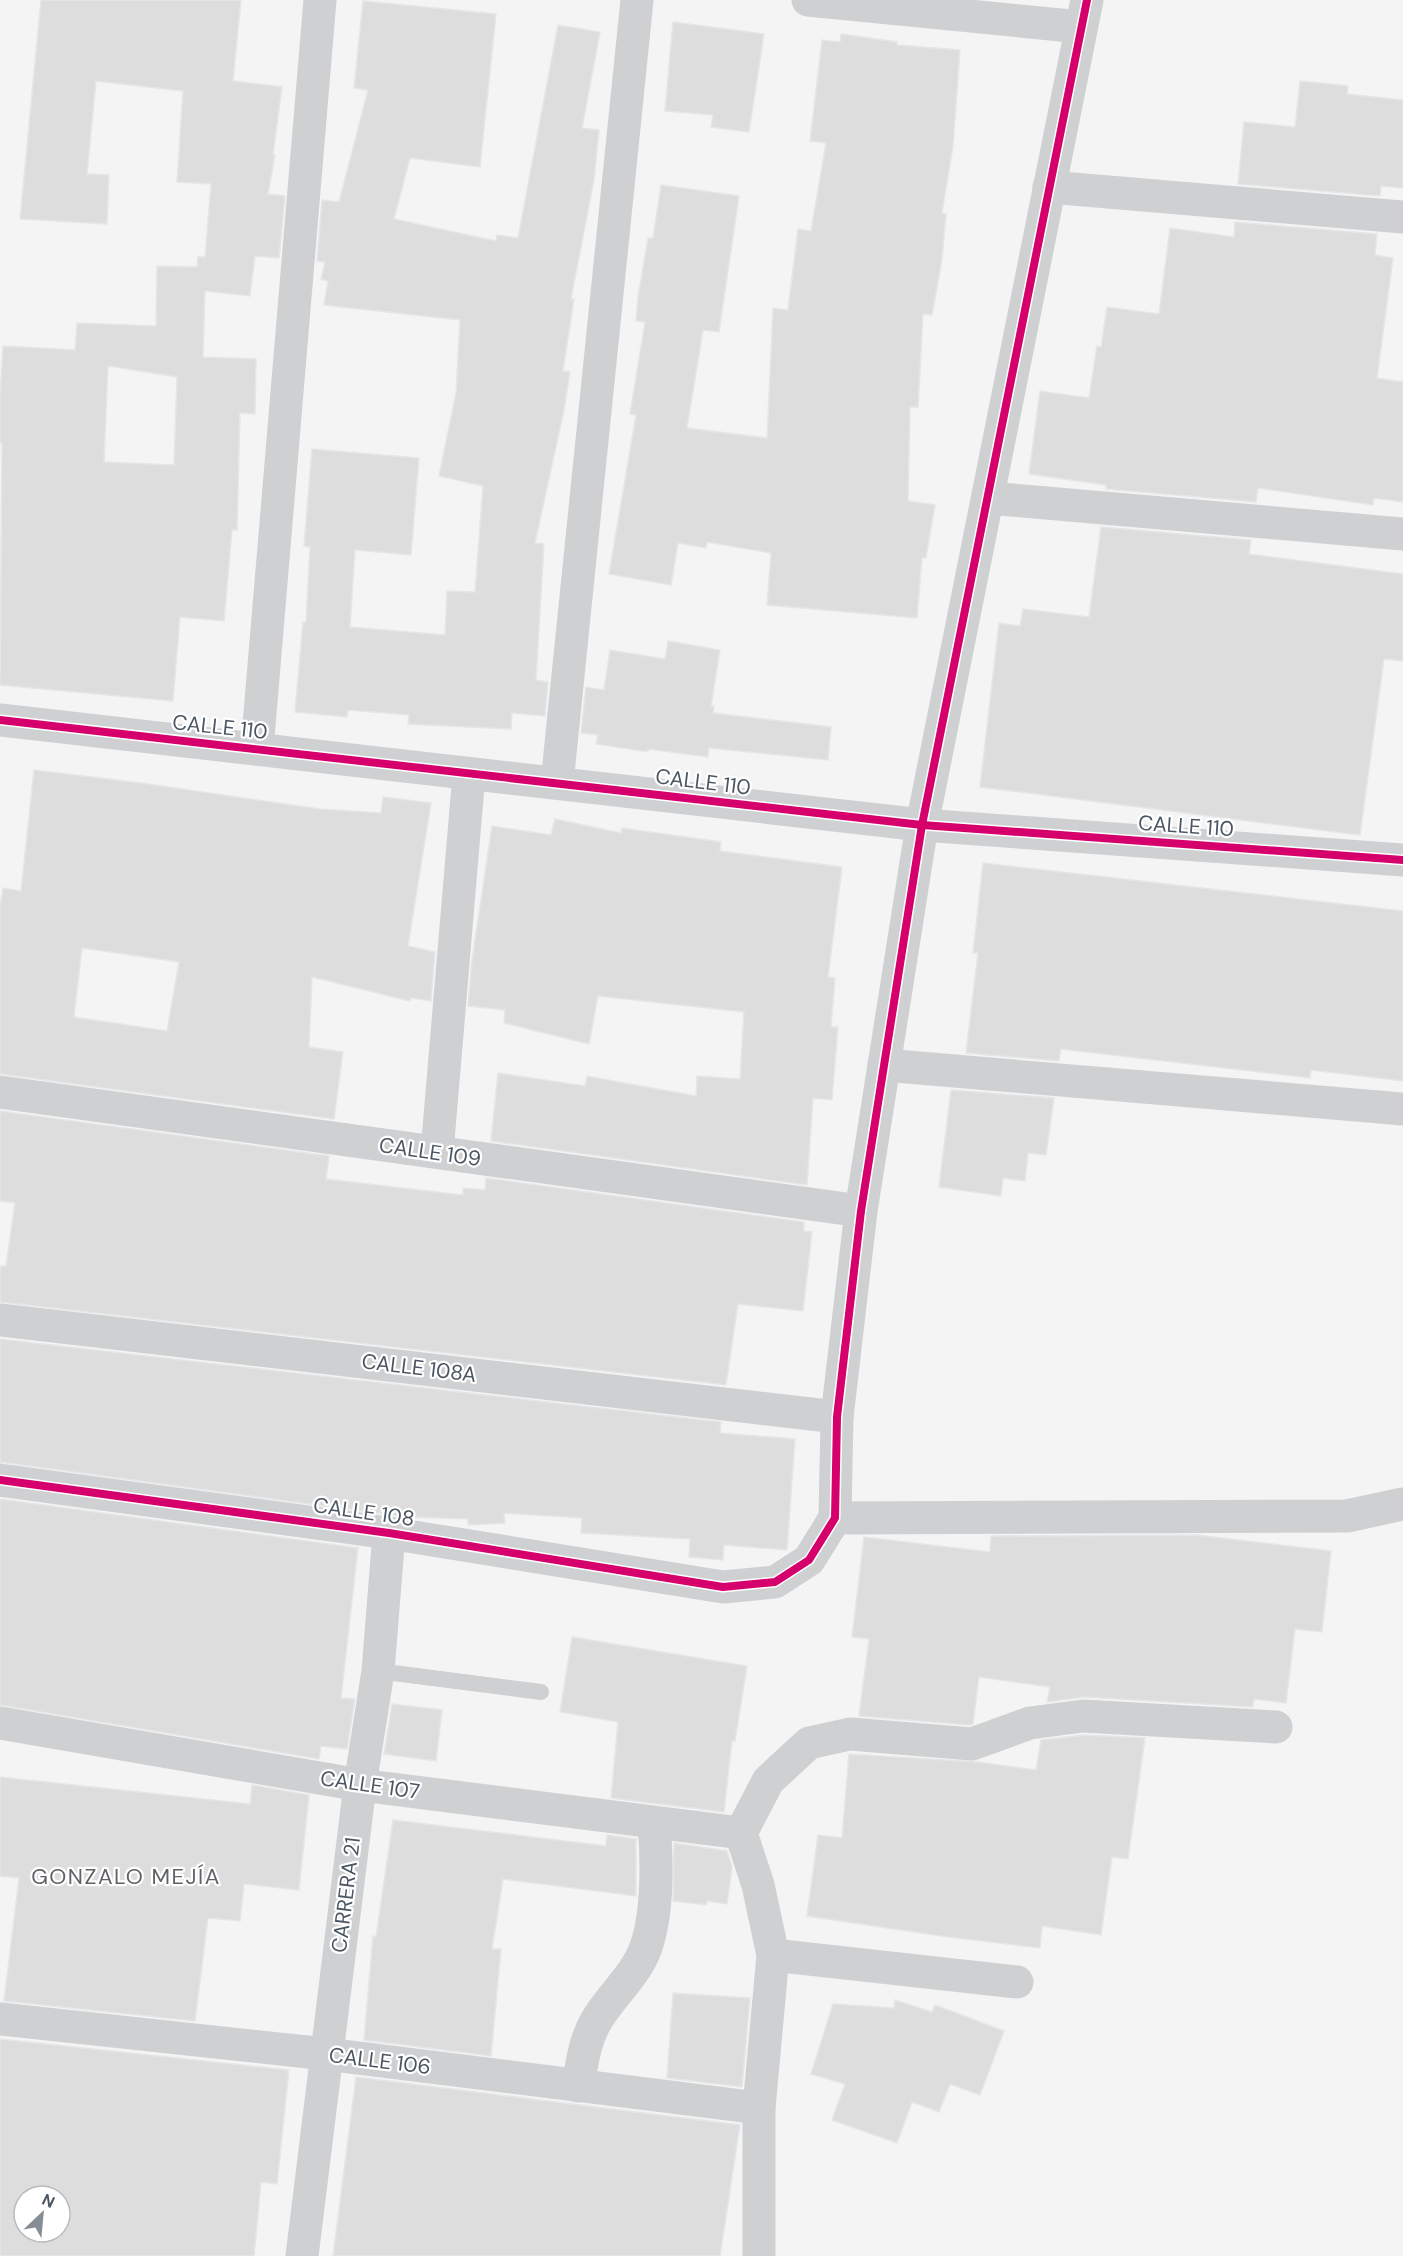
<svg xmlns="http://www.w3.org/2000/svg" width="1403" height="2256" font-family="'DM Sans',sans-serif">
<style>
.building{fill:#ddddde;stroke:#e5e6e7;stroke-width:1.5;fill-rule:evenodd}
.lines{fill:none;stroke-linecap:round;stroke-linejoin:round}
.service{stroke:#ced0d2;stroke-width:16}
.minor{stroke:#ced0d2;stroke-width:33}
.cycleway-casing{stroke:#fff;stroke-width:11}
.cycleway{stroke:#d6006c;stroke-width:8}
.labels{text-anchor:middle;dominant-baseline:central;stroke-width:4.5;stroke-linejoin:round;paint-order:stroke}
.street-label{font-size:21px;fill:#4a5661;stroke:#fff}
.neighbourhood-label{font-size:22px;letter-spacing:1.5px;fill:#5f6368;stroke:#fff}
</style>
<rect width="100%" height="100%" fill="#f4f4f4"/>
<g class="building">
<path d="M41,0H241L233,81L282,87L273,155H275L268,194L285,196L279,258L255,256L250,296L205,291L203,357L256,359L255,414L240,413L237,530H232L224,621L180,617L173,701L0,685L2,443H0V396L3,346L75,350L77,323L156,326L157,266L197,267L198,257H205L211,184L177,182L183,91L96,81L87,174L109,175L107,224L20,219ZM108,366L177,377L174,465L104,462Z"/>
<polygon points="363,1 496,14 480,167 410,158 394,219 496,241 497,235 518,238 558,25 600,32 582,128 599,130 594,180 571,299 574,299 563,371 570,372 564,410 535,543 544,544 536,680 548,682 545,716 512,713 511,729 408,724 409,715 348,710 347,717 295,712 303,622 306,622 310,547 304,546 312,449 419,458 411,555 355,550 350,627 445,635 447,591 475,592 483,486 439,476 456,393 460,320 324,305 328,281 321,279 325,262 317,261 322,200 339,202 368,90 354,88"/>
<polygon points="673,22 764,34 749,132 711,127 713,115 665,111"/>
<polygon points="841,34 897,42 897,45 960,50 953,146 942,213 946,214 942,260 932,315 923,314 918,407 910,407 908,501 935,505 926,558 922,558 917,618 767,605 771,553 707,542 706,548 678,543 671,585 609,574 636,415 630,414 645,322 636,321 638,297 648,238 653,238 661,185 739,196 719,332 703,330 687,428 767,438 773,308 788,310 798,229 811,231 826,143 810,141 822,40 840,42"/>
<polygon points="1300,81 1348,86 1347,94 1403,100 1403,188 1381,186 1380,196 1238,184 1244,122 1295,127"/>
<polygon points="1235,222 1377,234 1375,255 1393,258 1377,378 1403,382 1403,502 1374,498 1373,505 1258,488 1256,502 1106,489 1106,485 1029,474 1040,391 1089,398 1097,346 1101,347 1107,307 1159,314 1170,228 1234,237"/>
<polygon points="1101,527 1251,540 1249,554 1403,574 1403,661 1384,659 1360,835 980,787 999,623 1020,626 1023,609 1089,617"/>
<polygon points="668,641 720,650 711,706 714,706 713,713 831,727 828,760 709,748 708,757 648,749 648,752 596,744 598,735 581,733 586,687 604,690 610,650 665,659"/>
<path d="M34,770L141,783L320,809L381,813L383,797L431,803L408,946L435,952L431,1001L411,998L410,1001L312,977L309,1047L343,1052L334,1119L0,1074V906L3,888L21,891ZM82,948L179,962L167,1031L74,1017Z"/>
<polygon points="555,819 621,833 622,828 721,842 720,851 842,867 828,977 835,978 831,1027 838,1027 832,1100 813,1098 807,1185 491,1141 498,1073 585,1086 587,1076 696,1096 697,1076 740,1079 744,1012 598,996 589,1044 504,1023 505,1010 468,1006 472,960 492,826 551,835"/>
<polygon points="983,863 1403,911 1403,1081 1311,1070 1310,1078 1061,1049 1059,1061 966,1053 978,953 973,953"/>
<polygon points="951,1090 1054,1098 1046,1155 1028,1153 1025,1181 1003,1178 1001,1196 939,1187"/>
<polygon points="0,1111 329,1156 326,1179 463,1195 463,1188 485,1190 486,1178 804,1222 804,1231 812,1232 803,1311 738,1304 726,1385 0,1302 0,1266 6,1266 15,1203 0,1201"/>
<polygon points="0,1339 721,1422 720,1433 795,1439 787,1550 724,1545 723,1560 689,1557 690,1539 581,1533 582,1518 504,1513 505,1523 468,1525 468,1519 406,1517 0,1462"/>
<polygon points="0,1499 358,1548 341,1698 355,1699 347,1749 321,1746 319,1759 0,1705"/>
<polygon points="1197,1535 1331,1551 1322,1632 1295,1629 1286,1703 1254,1699 1253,1707 1084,1697 1047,1702 1050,1687 979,1677 973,1724 969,1725 859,1716 869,1639 852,1637 864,1537 990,1552 991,1536"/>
<polygon points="572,1637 747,1666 735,1741 732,1741 724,1812 611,1798 618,1722 560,1712"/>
<polygon points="392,1704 442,1710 436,1761 384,1754"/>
<polygon points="1084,1735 1145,1738 1128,1859 1112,1857 1101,1935 1042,1926 1040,1948 948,1937 807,1916 818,1835 842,1838 849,1754 978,1762 1036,1770 1041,1740"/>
<polygon points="0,1777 250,1804 252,1785 309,1795 299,1890 244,1884 240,1921 208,1918 195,2021 4,2001 19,1878 0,1876"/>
<polygon points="393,1820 606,1846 607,1835 636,1839 636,1896 503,1879 492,1949 501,1949 491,2056 364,2040 373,1936 376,1937"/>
<polygon points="674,1843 727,1851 732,1867 727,1904 707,1901 706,1905 673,1901"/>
<polygon points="673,1993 750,1998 742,2087 667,2078"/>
<polygon points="895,2000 932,2012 935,2005 1004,2031 980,2095 950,2084 939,2112 912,2102 897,2143 832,2120 845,2084 811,2074 833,2004 894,2008"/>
<path d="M0,2039L289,2070L277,2184L261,2182L254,2256H0ZM24,2196H60V2232H24Z"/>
<polygon points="356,2077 740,2125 720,2256 333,2256"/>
</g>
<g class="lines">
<polyline class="service" points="378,1671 541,1692"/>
<g class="minor">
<polyline points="808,0 1081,27"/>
<polyline points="1049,187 1403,217"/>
<polyline points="988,498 1403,534"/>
<polyline points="0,720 922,825 1403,860"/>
<polyline points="257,749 320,0"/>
<polyline points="557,783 637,0"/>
<polyline points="884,1065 1403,1109"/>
<polyline points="0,1092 861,1211"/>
<polyline points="437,1152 469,774"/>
<polyline points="0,1320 837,1417"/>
<polyline points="0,1480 389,1533 723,1587 775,1582 809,1560 835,1518 837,1417 861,1211 922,825 1087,0"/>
<polyline points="835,1518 1347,1516 1403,1504"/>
<polyline points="0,1723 360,1785 741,1833"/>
<polyline points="773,1955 1017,1982"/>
<polyline points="0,2019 326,2054 759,2108"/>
<path d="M578,2086C582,2064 584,2043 595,2023C609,1997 636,1976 646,1947C658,1912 657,1859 654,1823"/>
<polyline points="302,2256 360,1785 378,1671 389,1533"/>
<polyline points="759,2256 759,2108 773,1955 758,1885 741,1833 768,1781 809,1743 850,1734 972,1744 1030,1723 1083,1716 1276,1727"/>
</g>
<g class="cycleway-casing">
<g id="cycleway">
<polyline points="0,720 922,825 1403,860"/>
<polyline points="0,1480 389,1533 723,1587 775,1582 809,1560 835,1518 837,1417 861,1211 922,825 1087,0"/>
</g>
</g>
<use href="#cycleway" class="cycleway"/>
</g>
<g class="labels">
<g class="street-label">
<text transform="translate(220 727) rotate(6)">CALLE 110</text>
<text transform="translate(703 782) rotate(7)">CALLE 110</text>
<text transform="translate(1186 826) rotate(4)">CALLE 110</text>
<text transform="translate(430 1152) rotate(8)">CALLE 109</text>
<text transform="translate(419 1368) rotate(7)">CALLE 108A</text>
<text transform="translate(364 1512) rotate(8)">CALLE 108</text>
<text transform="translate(370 1785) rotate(8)">CALLE 107</text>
<text transform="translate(346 1895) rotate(-83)">CARRERA 21</text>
<text transform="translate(380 2061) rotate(7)">CALLE 106</text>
</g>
<g class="neighbourhood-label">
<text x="126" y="1876">GONZALO MEJÍA</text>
</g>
</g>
<g transform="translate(42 2214) rotate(26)"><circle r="28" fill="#ffffff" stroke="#b7bbc0" stroke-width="1.5"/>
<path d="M0-4.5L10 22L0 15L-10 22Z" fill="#868d94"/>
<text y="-9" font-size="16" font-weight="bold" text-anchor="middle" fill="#4a5661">N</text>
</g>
</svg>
